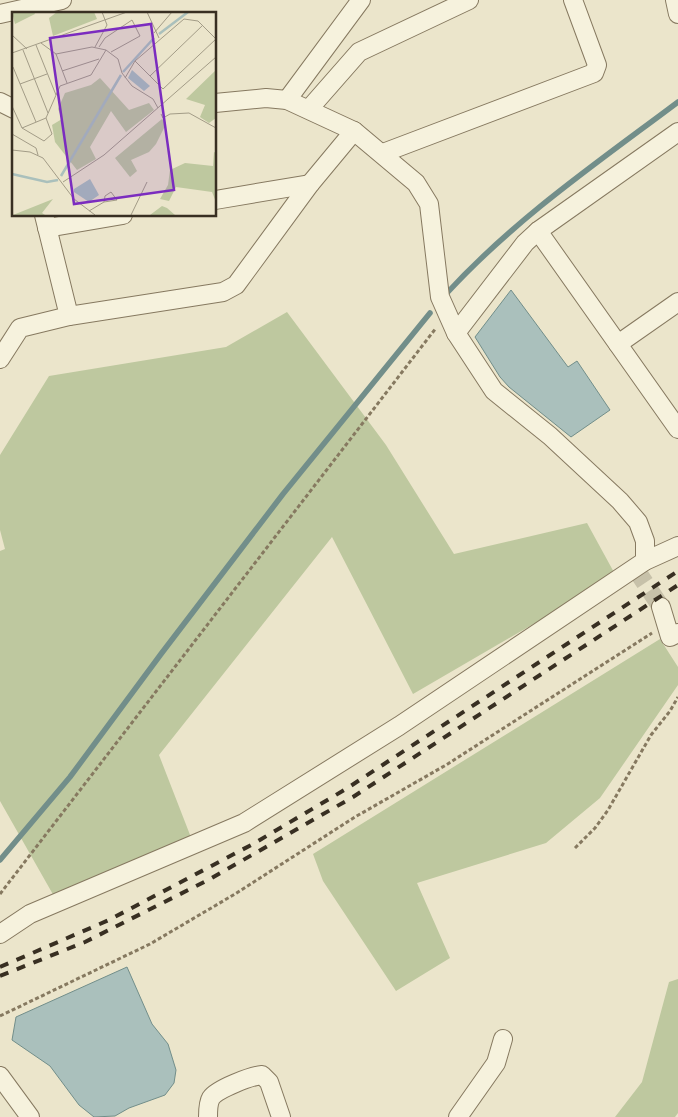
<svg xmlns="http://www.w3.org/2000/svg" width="678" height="1117" font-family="'Playfair Display',serif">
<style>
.green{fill:#bec89f}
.water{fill:#aac0bc;stroke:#728e8a}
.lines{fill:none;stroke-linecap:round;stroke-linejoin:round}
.stream{stroke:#728e8a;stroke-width:5.5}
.minor-tunnel{stroke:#c7c1a9;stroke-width:18;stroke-dasharray:18 9;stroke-linecap:butt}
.minor-casing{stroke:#867960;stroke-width:20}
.path{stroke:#867960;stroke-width:3;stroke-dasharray:4 2.5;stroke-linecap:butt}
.minor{stroke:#f6f2dd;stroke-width:18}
.rail{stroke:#382f22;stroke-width:4;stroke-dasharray:9 9;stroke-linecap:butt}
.inset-river{fill:none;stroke:#aac0bc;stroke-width:2.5}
.inset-road{fill:none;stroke:#a39c87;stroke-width:1}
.view{fill:#7b2cbf;fill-opacity:0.15;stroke:#7b2cbf;stroke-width:2.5}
.inset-edge{fill:none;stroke:#382f22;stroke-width:2.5}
</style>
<rect width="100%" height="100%" fill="#ebe5cb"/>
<g class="green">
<polygon points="287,312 386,445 454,554 587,523 616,576 413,694 332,537 159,755 192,840 55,898 0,801 0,551 5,549 0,530 0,455 49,376 226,347"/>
<polygon points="660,639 678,667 678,685 600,798 546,843 417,883 450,958 396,991 323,881 313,854"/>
<polygon points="678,979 678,1113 675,1117 615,1117 642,1082 669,982"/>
</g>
<g class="water">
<polygon points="511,290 568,367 577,361 610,410 571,437 509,387 500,377 475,337"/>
<polygon points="127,967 152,1024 168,1044 176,1070 174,1083 165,1095 129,1108 115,1116 94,1117 79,1105 50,1066 12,1040 16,1017"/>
</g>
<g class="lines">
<g class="stream">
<path d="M447,293C515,219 598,162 678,102"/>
<polyline points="0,860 70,777 161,654 283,494 430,313"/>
</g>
<polyline class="minor-tunnel" points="635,568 661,607"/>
<g class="minor-casing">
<g id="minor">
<polyline points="675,0 678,14"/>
<polyline points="0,14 62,0"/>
<polyline points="287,100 361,0"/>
<polyline points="0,102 14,109"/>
<polyline points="215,103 266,98 287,100 354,131 416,183 429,204 440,297 456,333 494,391 550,436 620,501 638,522 645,541 645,561"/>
<polyline points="309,109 359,52 469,0"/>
<polyline points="383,153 594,73 597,65 573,0"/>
<polyline points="215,200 310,184"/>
<polyline points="44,215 69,316"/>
<polyline points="47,228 123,215"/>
<polyline points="538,231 678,429"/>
<polyline points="456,333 525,243 538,231 678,132"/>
<polyline points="618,344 678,302"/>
<polyline points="0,359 20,328 69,316 223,292 236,285 310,184 354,131"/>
<polyline points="661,607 670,637 678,633"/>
<polyline points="0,934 30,914 244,823 399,726 645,561 678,546"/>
<polyline points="0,1076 30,1117"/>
<path d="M208,1117C208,1111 208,1103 211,1098C217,1089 251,1076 262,1075L269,1082L281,1117"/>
<polyline points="458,1117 496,1063 503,1039"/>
</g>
</g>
<g class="path">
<polyline points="575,848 595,828 608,810 651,735 670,711 678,697"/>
<polyline points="0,894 436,328"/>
<polyline points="0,1016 150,944 235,894 355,817 446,765 652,633"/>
</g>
<use href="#minor" class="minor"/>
<g class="rail">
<polyline points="0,967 109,920 253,844 346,789 678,571"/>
<polyline points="0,976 85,942 210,879 353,797 678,585"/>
</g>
</g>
<g transform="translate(12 12)">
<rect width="204" height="204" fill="#ebe5cb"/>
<path d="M0,0H22L23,2L3,12ZM45,0H82L85,7L41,24L37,6ZM204,58V106L197,111L188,105L193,93L174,87ZM88,66L117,98L137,91L142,98L114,120L99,99L78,135L84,147L65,158L43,130L40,113L50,107L46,97L53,81L79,73ZM150,107L154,112L144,132L137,140L119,148L125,159L118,165L103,146ZM202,140L204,141V190L200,180L164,175L157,189L148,187L156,173L158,158L173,151L201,154ZM41,187L30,201L33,203H1ZM150,194L155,196L163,203H138Z" fill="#bec89f"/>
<path d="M120,58L138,74L132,79L116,66ZM78,167L87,183L77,190L62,180V177Z" fill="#aac0bc"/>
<path class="inset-river" d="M147,22L176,0M111,60L142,26M0,162L35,170L46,168M49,164L109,63"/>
<path class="inset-road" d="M135,0L147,26M142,21L160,0M0,23L15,37M29,31L44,42L80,35L94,38L106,47L110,61L120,74L141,87L146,96M24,33L44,83M83,35L95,13L90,0M87,35L93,26L120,8L128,24L99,40M11,38L36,101M0,41L115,0M44,42L55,71M1,55L24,110M50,59L87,47M138,64L191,13M113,66L123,49L172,7L186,9L204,27L151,77L123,49M8,72L35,62M0,94L10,116L32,129L40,122L34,106M149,102L151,106L158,102L177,101L204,116M10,116L34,106L48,74L79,63L94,38M0,122L24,136L26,143M0,138L18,140L31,146L62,187L83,203M51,170L92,143L204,45M77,199L92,190L93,184L99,180L105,188L92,190M119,203L135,170"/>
<path class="view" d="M139,12L162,178L62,192L38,26Z"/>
<rect width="204" height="204" class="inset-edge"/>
</g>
</svg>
